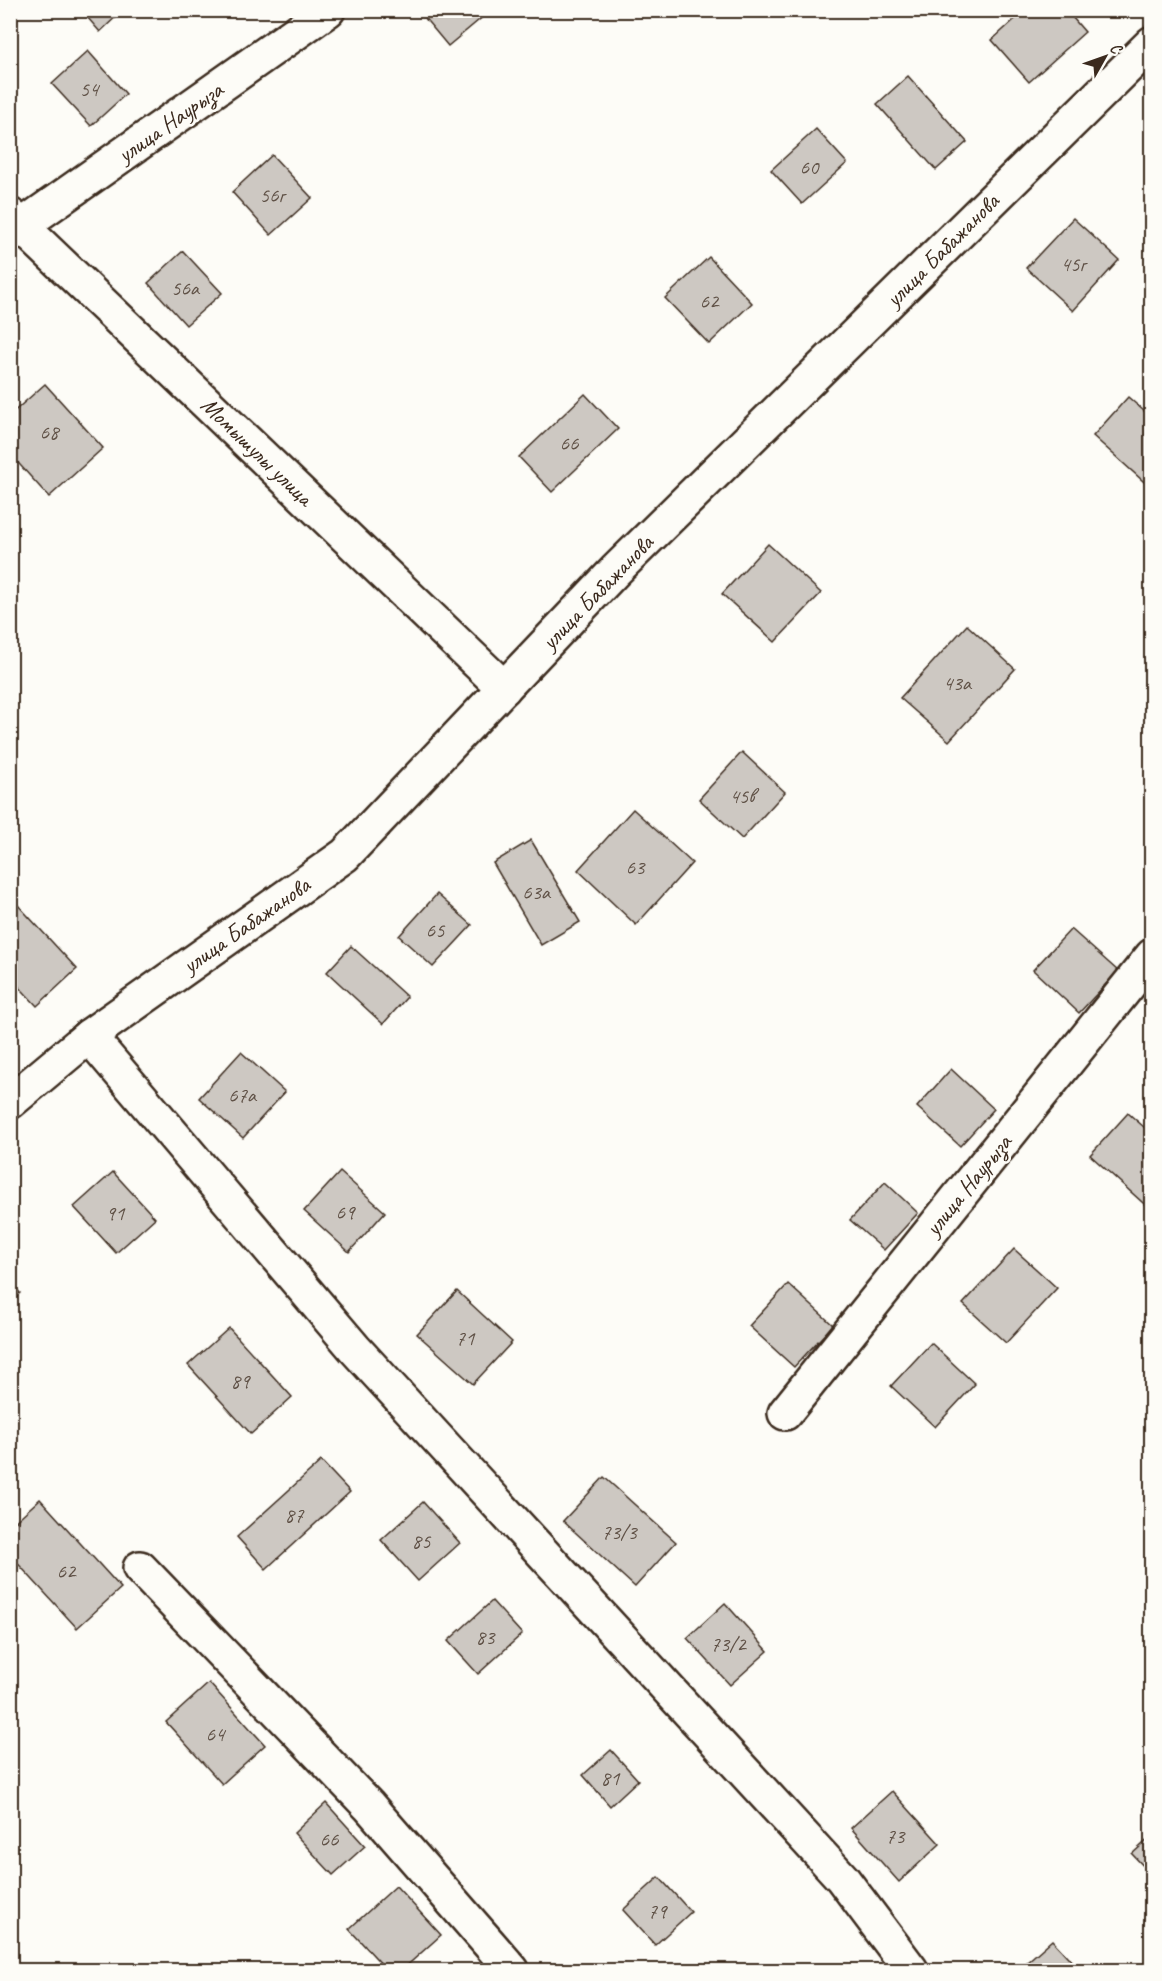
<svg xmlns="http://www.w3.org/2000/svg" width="1162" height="1981" font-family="Caveat,sans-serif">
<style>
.building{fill:#cdc8c2;stroke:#3b2a1e;stroke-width:1.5}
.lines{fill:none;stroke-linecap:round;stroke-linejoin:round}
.minor-casing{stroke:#3b2a1e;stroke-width:38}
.minor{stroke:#fdfcf7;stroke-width:33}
.labels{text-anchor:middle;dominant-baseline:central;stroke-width:5;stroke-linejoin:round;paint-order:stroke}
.number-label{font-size:21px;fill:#605247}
.street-label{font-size:24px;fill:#3b2a1e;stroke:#fdfcf7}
</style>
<rect width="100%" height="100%" fill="#fdfcf7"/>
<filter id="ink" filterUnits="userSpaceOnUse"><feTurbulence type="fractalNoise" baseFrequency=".0167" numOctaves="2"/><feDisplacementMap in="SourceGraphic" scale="12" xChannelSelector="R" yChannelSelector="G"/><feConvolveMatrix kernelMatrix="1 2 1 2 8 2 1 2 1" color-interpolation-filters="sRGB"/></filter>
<g filter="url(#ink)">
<g class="building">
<polygon points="81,10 123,10 100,32"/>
<polygon points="418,10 491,10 448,46"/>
<polygon points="1025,10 1066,10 1085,32 1029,82 992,40"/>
<polygon points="88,51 126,94 91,126 52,84"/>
<polygon points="908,76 967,142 936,170 877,104"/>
<polygon points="816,129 847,163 802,204 771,170"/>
<polygon points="272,155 312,198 271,235 232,192"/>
<polygon points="1073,218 1119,260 1073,311 1026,268"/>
<polygon points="183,251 222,293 186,325 148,283"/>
<polygon points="709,257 752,303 709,344 665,298"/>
<polygon points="45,384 103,448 49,497 10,454 10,415"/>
<polygon points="585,394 618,429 552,492 519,457"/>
<polygon points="1128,397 1152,418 1152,489 1093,436"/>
<polygon points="768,544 821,593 775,642 722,594"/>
<polygon points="967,625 1015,669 949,741 900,698"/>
<polygon points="742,752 785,792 742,839 699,799"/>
<polygon points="633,809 692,863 636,925 578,870"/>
<polygon points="531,840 580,922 541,945 493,863"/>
<polygon points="437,894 472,925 433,967 399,936"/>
<polygon points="16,903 77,969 37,1006 10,977 10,908"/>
<polygon points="1071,929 1118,971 1079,1013 1033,970"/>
<polygon points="351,946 407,997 383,1024 327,972"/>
<polygon points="241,1052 285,1092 243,1138 199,1098"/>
<polygon points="951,1069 994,1109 960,1146 917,1107"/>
<polygon points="1128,1113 1152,1134 1152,1211 1090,1155"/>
<polygon points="113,1172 155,1218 116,1253 74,1207"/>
<polygon points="340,1172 385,1212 349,1252 304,1211"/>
<polygon points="885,1182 918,1213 884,1250 850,1220"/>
<polygon points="1014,1249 1057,1288 1006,1343 963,1304"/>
<polygon points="10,1282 20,1293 10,1302"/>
<polygon points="788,1284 833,1325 794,1367 749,1326"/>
<polygon points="457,1291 512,1342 473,1384 417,1334"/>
<polygon points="229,1328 292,1397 251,1434 188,1365"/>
<polygon points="931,1343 975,1384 935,1427 891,1386"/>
<polygon points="321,1461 350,1492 266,1569 237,1537"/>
<polygon points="604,1477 676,1542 635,1587 563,1521"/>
<polygon points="40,1499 121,1588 77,1628 10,1555 10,1526"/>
<polygon points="423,1502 460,1543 418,1581 381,1540"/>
<polygon points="492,1601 522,1634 478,1674 448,1641"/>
<polygon points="725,1603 768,1651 730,1685 687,1638"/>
<polygon points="209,1683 265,1745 222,1784 166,1722"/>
<polygon points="611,1750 638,1780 610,1806 583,1775"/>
<polygon points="892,1791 940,1844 899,1882 851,1828"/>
<polygon points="326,1803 365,1846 333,1875 294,1833"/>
<polygon points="1152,1836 1152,1875 1132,1854"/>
<polygon points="659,1877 691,1912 655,1945 623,1910"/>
<polygon points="396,1886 441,1935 402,1970 387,1970 349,1929"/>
<polygon points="1052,1940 1080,1970 1018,1970"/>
</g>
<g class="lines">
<g class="minor-casing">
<g id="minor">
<polyline points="10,215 504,688"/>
<polyline points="10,234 328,10"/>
<polyline points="89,1036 355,1349 842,1878 911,1970"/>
<polyline points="10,1102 89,1036 345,855 615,571 1152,43"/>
<polyline points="785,1413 1152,956"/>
<polyline points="140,1568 369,1806 512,1970"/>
</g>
</g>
<use href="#minor" class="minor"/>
</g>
</g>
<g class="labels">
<g class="number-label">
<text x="89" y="89">54</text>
<text x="809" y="167">60</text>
<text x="272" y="195">56г</text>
<text x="1073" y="264">45г</text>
<text x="185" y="288">56а</text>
<text x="709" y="301">62</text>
<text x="49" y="432">68</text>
<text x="569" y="443">66</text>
<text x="957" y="683">43а</text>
<text x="742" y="796">45в</text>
<text x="635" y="867">63</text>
<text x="536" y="892">63а</text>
<text x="435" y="930">65</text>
<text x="242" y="1095">67а</text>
<text x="345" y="1212">69</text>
<text x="115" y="1213">91</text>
<text x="465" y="1338">71</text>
<text x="240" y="1381">89</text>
<text x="294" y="1515">87</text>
<text x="619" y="1532">73/3</text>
<text x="421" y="1541">85</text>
<text x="66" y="1571">62</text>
<text x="485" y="1637">83</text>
<text x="728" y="1644">73/2</text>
<text x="215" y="1734">64</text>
<text x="610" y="1778">81</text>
<text x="895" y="1836">73</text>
<text x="329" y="1839">66</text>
<text x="657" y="1911">79</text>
</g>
<g class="street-label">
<text transform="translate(170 122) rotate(-35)">улица Наурыза</text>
<text transform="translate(942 250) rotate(-45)">улица Бабажанова</text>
<text transform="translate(257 451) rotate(44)">Момышулы улица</text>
<text transform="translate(597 592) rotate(-46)">улица Бабажанова</text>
<text transform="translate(246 925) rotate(-35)">улица Бабажанова</text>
<text transform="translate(968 1185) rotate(-51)">улица Наурыза</text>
</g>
</g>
<rect width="1162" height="1981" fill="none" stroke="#fdfcf7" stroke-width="36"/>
<rect x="18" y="18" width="1126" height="1945" fill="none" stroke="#3b2a1e" stroke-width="2" filter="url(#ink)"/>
<g transform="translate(1105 57) rotate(50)" stroke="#fdfcf7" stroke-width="4.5" paint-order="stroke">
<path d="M0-4.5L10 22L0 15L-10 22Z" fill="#3b2a1e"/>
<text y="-9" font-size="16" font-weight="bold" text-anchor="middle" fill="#3b2a1e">С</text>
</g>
</svg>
